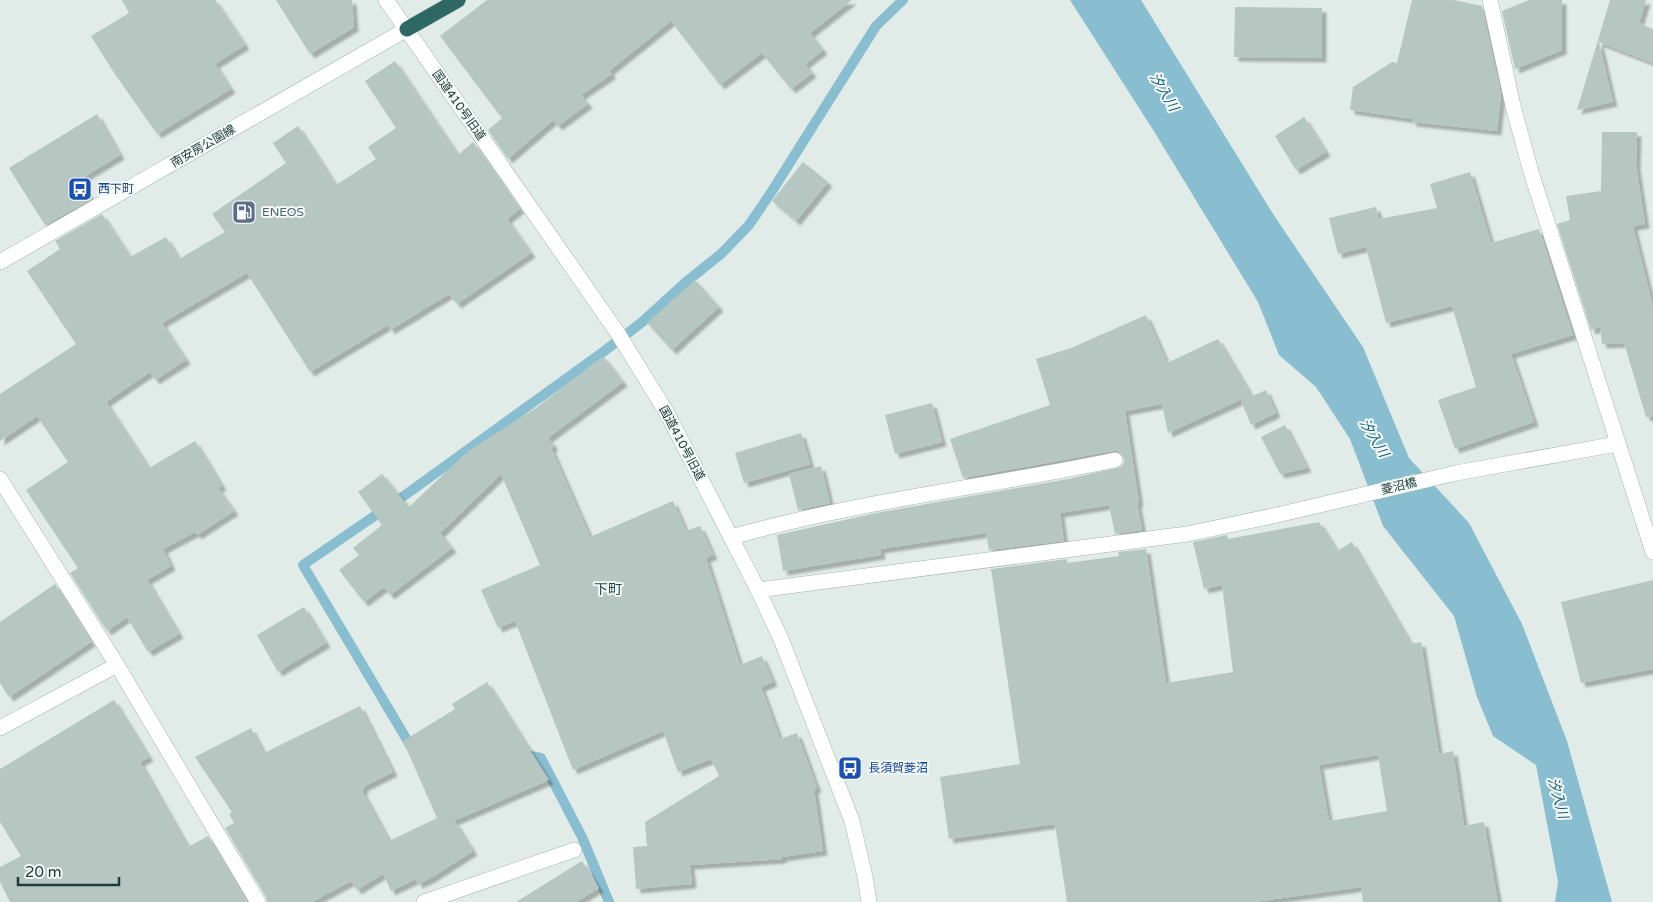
<svg xmlns="http://www.w3.org/2000/svg" width="1653" height="902" font-family="'Varela Round','Noto Sans JP',sans-serif">
<style>
.water{fill:#89bed0}
.lines{fill:none;stroke-linecap:round;stroke-linejoin:round}
.stream{stroke:#89bed0;stroke-width:10}
.building{fill:#b6c6c1;fill-rule:evenodd;filter:url(#shadow)}
.street-casing{stroke:#a4b4b0;stroke-width:16}
.secondary-casing{stroke:#9fb7b1;stroke-width:16}
.highway-casing{stroke:#c1c8c7;stroke-width:16}
.street{stroke:#fff;stroke-width:15}
.secondary{stroke:#fff;stroke-width:15}
.highway{stroke:#2d6862;stroke-width:15}
.labels{text-anchor:middle;dominant-baseline:central;stroke-width:4;stroke-linejoin:round;paint-order:stroke}
.street-label{font-size:12px;fill:#213c38;stroke:#f1f8f5}
.transit-label{font-size:12px;fill:#164399;stroke:#f1f8f5;text-anchor:start}
.service-label{font-size:12px;fill:#4e5e75;stroke:#f1f8f5;text-anchor:start}
.water-label{font-size:14px;font-style:italic;fill:#1c5f78;stroke:#f1f8f5}
.neighbourhood-label{font-size:14px;fill:#1e4e47;stroke:#f1f8f5}
</style>
<defs>
<filter id="shadow"><feDropShadow dx="4.5" dy="4.5" stdDeviation="1" flood-color="#0004"/></filter>
</defs>
<rect width="100%" height="100%" fill="#e1ece8"/>
<polygon class="water" points="1070,0 1141,0 1275,217 1363,347 1409,458 1469,523 1522,624 1567,741 1612,902 1555,902 1558,882 1536,765 1493,736 1477,697 1454,616 1383,526 1350,439 1316,387 1279,355 1258,302 1155,133"/>
<g class="lines">
<g class="stream">
<polyline points="413,750 303,565 408,493 603,352 641,323 686,282 722,253 749,225 772,191 876,26 903,0"/>
<polyline points="521,754 541,758 582,837 609,902"/>
</g>
</g>
<g class="building">
<polygon points="122,0 215,0 245,45 215,64 231,89 157,134 113,71 91,36 129,13"/>
<polygon points="276,0 352,0 354,27 310,54"/>
<polygon points="487,0 852,0 810,33 823,50 805,64 812,73 791,89 762,53 720,85 671,21 609,71 612,74 581,95 588,104 558,126 553,120 508,159 488,130 502,118 440,36"/>
<polygon points="1412,0 1454,0 1482,6 1501,94 1497,131 1412,122 1412,119 1350,110 1353,87 1392,62 1397,63"/>
<polygon points="1529,0 1562,0 1562,50 1515,69 1502,11"/>
<polygon points="1610,0 1646,0 1639,23 1653,29 1653,63 1599,42 1613,102 1577,110"/>
<polygon points="1235,7 1322,8 1322,58 1234,57"/>
<polygon points="395,61 458,155 473,142 520,209 507,219 531,253 457,304 449,294 390,330 388,325 310,372 247,273 162,323 186,360 155,380 150,372 106,402 149,468 195,441 222,486 218,488 234,511 197,535 195,532 163,549 171,566 147,580 179,634 148,652 127,617 107,631 70,573 78,568 26,490 68,462 37,416 0,441 0,394 76,344 27,271 60,249 55,241 102,214 130,257 166,237 179,259 225,232 212,214 286,163 273,143 298,126 336,185 376,159 368,147 396,128 365,81"/>
<polygon points="97,114 120,155 79,180 92,199 45,225 9,168"/>
<polygon points="1304,117 1326,152 1296,170 1275,136"/>
<polygon points="1602,132 1637,132 1636,165 1645,224 1633,226 1653,307 1653,416 1646,417 1624,343 1602,344 1600,327 1591,330 1557,224 1570,220 1566,196 1601,191"/>
<polygon points="803,162 828,182 796,221 772,201"/>
<polygon points="1470,172 1491,243 1539,229 1573,335 1511,354 1534,422 1455,449 1438,400 1476,387 1452,306 1386,323 1366,247 1338,254 1329,218 1376,207 1379,219 1437,208 1430,184"/>
<polygon points="695,280 719,307 672,350 647,323"/>
<polygon points="1146,315 1167,363 1218,339 1251,395 1168,433 1162,404 1125,411 1139,502 1137,503 1142,530 1115,534 1109,505 1060,513 1064,541 989,550 986,533 880,549 881,555 783,571 777,535 876,513 1068,479 1121,467 1124,463 1124,458 1118,451 1113,451 963,478 950,439 1050,405 1036,359 1071,348"/>
<polygon points="603,356 623,382 548,438 554,446 551,448 590,537 673,501 686,531 700,526 713,555 706,558 740,665 762,656 773,682 761,687 780,739 797,733 817,788 814,789 823,851 782,857 782,859 690,865 692,884 636,889 633,847 647,846 645,822 719,776 711,759 678,772 663,731 573,770 515,621 498,628 481,590 540,565 501,474 440,533 452,548 390,595 384,587 364,602 339,570 359,555 353,548 382,525 358,492 382,474 409,507 468,451 536,408"/>
<polygon points="1266,390 1276,413 1251,425 1241,401"/>
<polygon points="932,403 942,442 895,454 885,415"/>
<polygon points="1285,425 1307,468 1280,474 1261,437"/>
<polygon points="801,433 810,464 744,483 735,453"/>
<polygon points="821,466 830,503 798,510 789,474"/>
<path d="M1319,522L1337,551L1352,542L1411,644L1421,642L1439,754L1453,751L1464,826L1484,822L1498,902H1363L1361,887L1254,902H1067L1055,824L949,839L940,777L1020,764L991,569L1067,559V563L1119,556L1118,552L1146,549L1166,683L1233,672L1222,585L1204,589L1193,542L1227,535L1228,539ZM1378,755L1387,811L1329,821L1319,765Z"/>
<polygon points="1653,580 1653,669 1581,683 1561,602"/>
<polygon points="55,584 91,642 9,697 0,683 0,622"/>
<polygon points="304,607 326,643 278,672 257,635"/>
<polygon points="487,682 549,780 449,823 455,822 473,851 431,878 418,884 416,879 391,891 383,874 357,890 351,881 312,902 267,902 266,897 225,828 234,823 229,814 232,812 195,757 251,728 264,753 360,706 393,772 363,787 364,789 362,791 389,841 437,818 403,741 455,709 452,704"/>
<polygon points="114,700 149,757 140,762 188,847 208,836 247,902 10,902 0,882 0,867 21,856 0,822 0,769"/>
<polygon points="582,861 599,888 576,902 516,902"/>
</g>
<g class="lines">
<g class="street-casing">
<g id="street">
<polyline points="1490,0 1513,106 1531,172 1653,552"/>
<polyline points="0,479 117,665 258,902"/>
<path d="M731,537C858,501 986,487 1115,460"/>
<polyline points="758,590 1187,534 1277,515 1456,473 1617,444"/>
<polyline points="0,728 117,665"/>
<polyline points="424,902 574,850"/>
</g>
</g>
<g class="secondary-casing">
<g id="secondary">
<polyline points="386,0 617,332 667,413 758,590 781,639 852,821 865,877 869,902"/>
<polyline points="0,262 407,29"/>
</g>
</g>
<g class="highway-casing">
<polyline id="highway" points="407,29 458,0"/>
</g>
<use href="#street" class="street"/>
<use href="#secondary" class="secondary"/>
<use href="#highway" class="highway"/>
</g>
<defs>
<g id="bus-square" transform="scale(1.25)"><rect x="-9" y="-9" width="18" height="18" rx="4" fill="#1a4fb4" stroke="#f1f8f5"/><path d="M-5-6H5V4H4V6H2V4H-2V6H-4V4H-5ZM-3.5-4V0h7V-4ZM-3.5 1.2v1.5H-2V1.2ZM2 1.2v1.5H3.5V1.2Z" fill="#fff"/></g>
<g id="fuel-square" transform="scale(1.25)"><rect x="-9" y="-9" width="18" height="18" rx="4" fill="#5c6f8a" stroke="#f1f8f5"/><path d="M-5.5-6h7V0h2V4h1.3V-2.5L3-4.5l.8-.8L6-3V5H2.5V1h-1V6h-7ZM-4.2-4.7v3.2H.2V-4.7Z" fill="#fff"/></g>
</defs>
<g fill-rule="evenodd">
<use href="#bus-square" x="80" y="189"/>
<use href="#fuel-square" x="244" y="212"/>
<use href="#bus-square" x="850" y="768"/>
</g>
<g class="labels">
<g class="street-label">
<text transform="translate(459 105) rotate(55)">国道410号旧道</text>
<text transform="translate(203 146) rotate(-30)">南安房公園線</text>
<text transform="translate(682 443) rotate(62)">国道410号旧道</text>
<text transform="translate(1399 486) rotate(-13)">菱沼橋</text>
</g>
<g class="transit-label">
<text x="98" y="189">西下町</text>
<text x="868" y="768">長須賀菱沼</text>
</g>
<g class="service-label">
<text x="262" y="212">ENEOS</text>
</g>
<g class="water-label">
<text transform="translate(1164 92) rotate(59)">汐入川</text>
<text transform="translate(1374 438) rotate(59)">汐入川</text>
<text transform="translate(1558 798) rotate(74)">汐入川</text>
</g>
<g class="neighbourhood-label">
<text x="608" y="589">下町</text>
</g>
</g>
<path d="M18 877v8h101v-8" fill="none" stroke="#213c38" stroke-width="2.5"/>
<text x="25" y="877" font-size="15" fill="#213c38" stroke="#f1f8f5" stroke-width="4" paint-order="stroke">20 m</text>
</svg>
